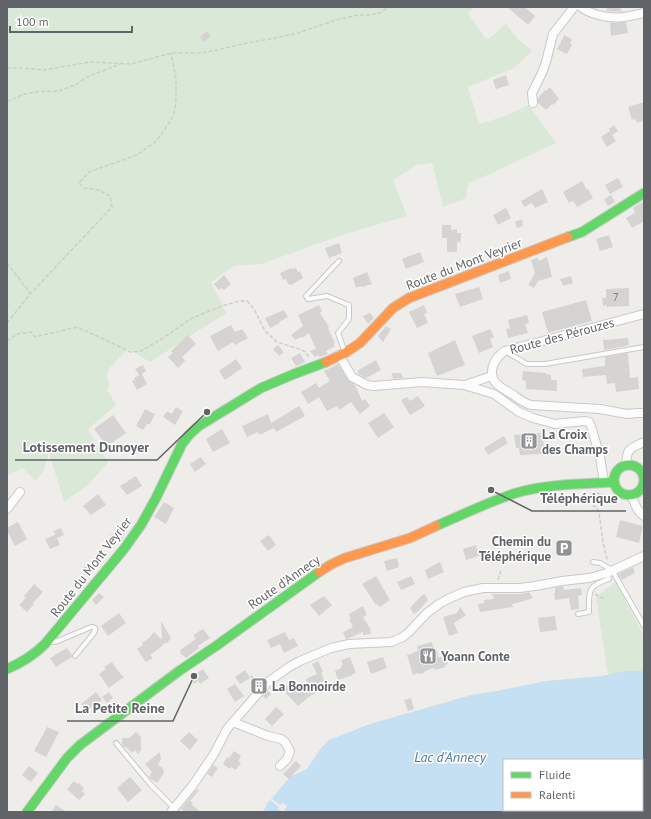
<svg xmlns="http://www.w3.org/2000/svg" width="651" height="819" font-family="'PT Sans',sans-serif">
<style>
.green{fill:#dae8d7}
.water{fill:#c4e0f2;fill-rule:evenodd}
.pier{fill:#efedea}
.building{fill:#d6d4d3}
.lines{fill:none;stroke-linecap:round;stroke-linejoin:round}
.lane-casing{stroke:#c9c9c9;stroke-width:6}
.street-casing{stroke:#c9c9c9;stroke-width:10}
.fast-casing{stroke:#c9c9c9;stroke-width:11}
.slow-casing{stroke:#c9c9c9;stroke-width:11}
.path{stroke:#cbcecd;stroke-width:1.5;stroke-dasharray:4 2;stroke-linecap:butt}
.lane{stroke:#fdfcfc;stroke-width:4}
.street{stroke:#fdfcfc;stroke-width:8}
.fast{stroke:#63d668;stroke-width:9}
.slow{stroke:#ff974d;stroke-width:9}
.labels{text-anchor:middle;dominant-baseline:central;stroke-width:3;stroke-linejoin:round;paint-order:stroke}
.number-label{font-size:11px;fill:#7f8083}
.street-label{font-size:13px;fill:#606367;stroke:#fff}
.poi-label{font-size:13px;font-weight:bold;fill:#606367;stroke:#fff;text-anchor:start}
.water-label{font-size:14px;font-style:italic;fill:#4c78a0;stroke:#fff}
.leader{fill:none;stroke:#606367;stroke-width:1.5}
.callout-dot{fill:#606367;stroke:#fff;stroke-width:1.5}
.callout-label{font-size:14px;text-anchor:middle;font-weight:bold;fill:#606367;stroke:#fff;stroke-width:3;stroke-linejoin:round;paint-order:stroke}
</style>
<rect width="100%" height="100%" fill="#efedea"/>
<g class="green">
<polygon points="7,7 475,7 468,13 486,39 490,38 506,24 517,38 532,51 514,68 468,87 479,124 506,116 529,105 556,143 468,184 466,198 443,207 432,163 416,165 393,180 407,216 345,234 261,264 234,266 211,282 226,313 150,362 128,349 108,370 107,375 109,386 107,389 116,405 88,429 108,462 88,485 64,502 49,453 44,470 36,481 22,468 9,475 7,474"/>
<polygon points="616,582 644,636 644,672 608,675 596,597"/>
</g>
<path class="water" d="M625,671H644V812H263L267,804L290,777L307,769L321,748L329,740L370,724L471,695L497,691L546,681L602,676ZM504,760H642V810H504Z"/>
<polygon class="pier" points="272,799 280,805 283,803 287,806 283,812 278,809 279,807 271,801"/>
<g class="building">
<polygon points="507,7 525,7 535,16 528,25"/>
<polygon points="610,7 620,7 622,12 607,11 606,9"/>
<polygon points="626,22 628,33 611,36 610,23"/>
<polygon points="207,31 211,36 204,42 200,37"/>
<polygon points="564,35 572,39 570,43 572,45 567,54 557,49 561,42 561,40 562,40"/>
<polygon points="506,75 509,85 496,89 493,80"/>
<polygon points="550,87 559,99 553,105 552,104 546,110 538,103 538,98 545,90 546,91"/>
<polygon points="644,102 644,120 637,123 635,119 632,120 628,107"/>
<polygon points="614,125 618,131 612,135 609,129"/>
<polygon points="610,131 616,141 607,147 601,137"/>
<polygon points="618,178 623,187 610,194 605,185"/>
<polygon points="582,181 587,190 588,189 593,198 577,207 573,201 569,203 563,192"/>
<polygon points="542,189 548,202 535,208 532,203 524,207 521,201"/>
<polygon points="611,195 615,202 608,206 604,199"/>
<polygon points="644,201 644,221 632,228 626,218 635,213 633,208"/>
<polygon points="506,208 511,218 498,225 493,215"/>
<polygon points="522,219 523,226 517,228 515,222"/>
<polygon points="442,225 451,225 451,230 457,229 457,233 461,233 461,242 457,242 457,252 447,252 447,238 442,238"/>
<polygon points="609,235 613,247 600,251 596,239"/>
<polygon points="339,243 342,253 329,258 325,248"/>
<polygon points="420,252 424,262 406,269 402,259"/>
<polygon points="547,257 552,277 538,281 534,288 528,285 535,273 531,260 538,258 539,261"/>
<polygon points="291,268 292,269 296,268 298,272 300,271 303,278 291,285 288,284 286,279 283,280 280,273"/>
<polygon points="509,271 511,279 500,283 498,275"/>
<polygon points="367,272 372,284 362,287 361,286 356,288 353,278"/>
<polygon points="224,275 231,284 224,290 222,288 219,290 214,284"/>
<polygon points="571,276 573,283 563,286 560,279"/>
<polygon points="479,287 483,299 460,307 455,294"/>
<polygon points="629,288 629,306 607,307 606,305 603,306 602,298 606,298 606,289"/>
<polygon points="586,300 592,321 548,333 542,312"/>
<polygon points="319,305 322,311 320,313 329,327 328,328 335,343 331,345 333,344 335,346 326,351 328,354 319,357 318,355 315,357 310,351 316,349 309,333 302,338 301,337 295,340 291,335 303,326 298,315"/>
<polygon points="424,305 427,313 424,314 428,323 417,328 409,312"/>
<polygon points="284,310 288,317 279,322 280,323 270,328 265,318"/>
<polygon points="370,313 374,318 368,324 363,316"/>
<polygon points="527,315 529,323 525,324 528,333 508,338 506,329 510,328 508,320"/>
<polygon points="231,325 235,332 242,329 248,338 235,345 233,342 218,351 210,336"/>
<polygon points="386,326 391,329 383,342 378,336"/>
<polygon points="490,329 494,337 490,339 493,347 479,353 472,336"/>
<polygon points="188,335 196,344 182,357 185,361 178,368 168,357 173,353 171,351"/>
<polygon points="628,338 629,345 627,345 627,346 604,350 603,340"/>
<polygon points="455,340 465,365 437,376 428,353"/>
<polygon points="278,345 284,352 279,356 273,349"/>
<polygon points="300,353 305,362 296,366 291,358"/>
<polygon points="628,353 630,378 638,377 639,389 616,392 615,383 607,384 606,375 583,377 582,369 605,366 605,357"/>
<polygon points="236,359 242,368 225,380 219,371"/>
<polygon points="376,360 381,370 366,378 360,375 357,371"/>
<polygon points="338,364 348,380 355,385 362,401 365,399 370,406 360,414 351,402 339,410 337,406 327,411 319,397 308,404 301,392 316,383 319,388 330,381 324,371"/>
<polygon points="143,365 146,371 142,374 147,384 137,390 132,381 135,380 134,378 139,375 135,369"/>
<polygon points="523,371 546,373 546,374 551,375 551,380 557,380 557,391 526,389 526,381 522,380"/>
<polygon points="392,373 401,373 403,378 393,379"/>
<polygon points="418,396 425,406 410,415 401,400 407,397 410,401"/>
<polygon points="299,406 305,416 276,432 274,428 259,435 258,432 247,437 242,426 268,414 271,423"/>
<polygon points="176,407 183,411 175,425 163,417 167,411 172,414"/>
<polygon points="145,409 155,414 150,424 147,424 143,430 136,426"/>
<polygon points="384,413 394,427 378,438 368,423"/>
<polygon points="113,415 126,433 107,446 94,429"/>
<polygon points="222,429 230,443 213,452 206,439"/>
<polygon points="542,433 545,454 520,455 519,448 516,448 514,435"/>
<polygon points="504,436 508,443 488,455 484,448"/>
<polygon points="201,457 206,464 195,472 190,464"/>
<polygon points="136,476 142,486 127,495 120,486"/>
<polygon points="98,494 106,505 91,515 83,506"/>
<polygon points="164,502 174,508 166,524 154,517"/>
<polygon points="620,520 643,526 639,543 616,537"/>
<polygon points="18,522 27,539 15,546 7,531 7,528"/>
<polygon points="120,526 127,530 119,544 110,535 117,532"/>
<polygon points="61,528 64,535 57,538 60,545 50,549 45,539 55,535 54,531"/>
<polygon points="269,535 276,545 268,551 260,541"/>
<polygon points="476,545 479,556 466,560 463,549"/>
<polygon points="397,558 399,567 387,571 384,561"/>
<polygon points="440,562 444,572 428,579 425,570"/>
<polygon points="89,564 93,571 87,575 83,568"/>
<polygon points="633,567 635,573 622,580 618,574"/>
<polygon points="376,576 390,600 380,607 377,604 376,605 362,584"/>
<polygon points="411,576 415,584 401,590 397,582"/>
<polygon points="34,584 43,592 33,603 34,604 27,612 19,605 26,598 24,596"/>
<polygon points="563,586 564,590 581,588 582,595 578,596 579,609 571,610 569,598 555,600 554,593 555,593 555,588"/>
<polygon points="529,592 533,598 524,601 512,604 513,607 480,612 478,604 484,603 484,600 494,599 492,594 520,594"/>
<polygon points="99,593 104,597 96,605 92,600"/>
<polygon points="425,594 428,600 418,611 414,614 410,608 421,596"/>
<polygon points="324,596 332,605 319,616 310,605"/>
<polygon points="363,606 367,615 363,617 369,627 370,627 371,634 363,635 363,632 349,638 346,639 343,632 353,627 349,619 351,619 349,614"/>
<polygon points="460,607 466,615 454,623 458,633 449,636 443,617 457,613"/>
<polygon points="119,613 126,623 108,636 101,626"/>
<polygon points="555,616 557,630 540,632 538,618"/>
<polygon points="161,621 171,638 166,644 165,642 160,648 150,655 153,658 146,662 137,649 143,645 142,643 149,638 154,632 162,640"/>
<polygon points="203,629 210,638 198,646 199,648 186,658 181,654 180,650 196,639 193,635"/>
<polygon points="285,632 289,640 294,638 298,646 284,653 280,644 271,648 267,640"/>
<polygon points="432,642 434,648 436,648 439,658 446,655 448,664 445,665 445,667 435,670 434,668 425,671 424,673 420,674 418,673 413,675 407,655 418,651 417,646"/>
<polygon points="67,648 72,655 72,657 56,667 50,658"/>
<polygon points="350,657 356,673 352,674 353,675 338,680 335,671 341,668 341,666 343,665 341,660"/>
<polygon points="383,657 387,668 371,674 367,662"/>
<polygon points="318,661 323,672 317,674 312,664"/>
<polygon points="112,662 118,671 124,677 109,688 99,674 106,669 104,667"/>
<polygon points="203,669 209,678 200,684 198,681 194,684 191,677"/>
<polygon points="245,670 250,678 240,684 235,677"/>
<polygon points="321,672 324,681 313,686 316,693 310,696 298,706 283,690 289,684 297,692 307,682 306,679"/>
<polygon points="251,675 260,683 256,687 250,676"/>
<polygon points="235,684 244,696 235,702 227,689"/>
<polygon points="268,691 271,694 266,699 263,696"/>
<polygon points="96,692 102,700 86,712 81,704"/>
<polygon points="109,692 113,698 107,703 102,697"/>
<polygon points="411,698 414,709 408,711 404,700"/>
<polygon points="276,707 284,714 272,726 265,719"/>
<polygon points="47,727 59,732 46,757 34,751"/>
<polygon points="136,732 141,737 141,748 142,749 138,754 135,750 132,753 126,747 124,747 122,744 122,738 129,738"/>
<polygon points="189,732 198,740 190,750 180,741"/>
<polygon points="234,751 241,756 238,761 241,763 236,770 231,767 230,769 223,764 227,757 229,758"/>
<polygon points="160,752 161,759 158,765 163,768 164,773 157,783 151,779 149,777 152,772 145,764"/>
<polygon points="296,761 301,766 289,779 283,774"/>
<polygon points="213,765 218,768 212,777 207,774"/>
<polygon points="29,766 38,773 31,782 22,775"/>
<polygon points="130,777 142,790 128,802 117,788"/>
<polygon points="74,781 77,784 79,783 84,788 82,791 85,794 79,800 67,789"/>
<polygon points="200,789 190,801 193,803 192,805 201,812 185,812 181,809 195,791"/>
<polygon points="56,805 67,812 51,812"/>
</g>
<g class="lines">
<g class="lane-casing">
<g id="lane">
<polyline points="339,261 306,296 308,299 327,296 349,305 349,319 338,333 345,353"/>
<polyline points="505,351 527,364 545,364 644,347"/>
<polyline points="593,562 600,563 612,570 644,626"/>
<path d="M578,614L589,612C589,591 587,586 609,579L607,573"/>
<polyline points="50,640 53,642 58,641 91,627 93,627 95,628 95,630 94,633 75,656"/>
<polyline points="116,743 151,785 174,808"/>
</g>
</g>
<g class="street-casing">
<g id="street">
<path d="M581,7C586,11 591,13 598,15C615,20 627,17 644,13"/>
<polyline points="533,103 532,93 542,73 546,62 553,34 574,7"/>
<path d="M644,314L505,351C497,356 489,367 493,378C495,385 505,390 512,394C518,398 523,403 531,405L600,409L627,414L637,413H644"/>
<polyline points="339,355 352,377 367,385 374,386 422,382 464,385 494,394 519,412 533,418 555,424 585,421 589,422 591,426 600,457 604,482"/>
<polyline points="465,385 492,376"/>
<path d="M626,465C627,448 629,449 644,442"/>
<path d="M631,495C635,503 636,511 644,516"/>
<polyline points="7,509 20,492"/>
<polyline points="233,722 268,736 281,739 285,742 290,751 287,759 280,766"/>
<polyline points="171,812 193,785 214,754 227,729 233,722 268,682 289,667 300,661 331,648 349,644 391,642 403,637 409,632 427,613 439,604 448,599 464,592 483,588 520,588 535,586 562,581 589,578 607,573 644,556"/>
</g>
</g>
<g class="fast-casing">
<g id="fast">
<polyline points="568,237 582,232 644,193"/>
<circle cx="629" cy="480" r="15"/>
<path d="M436,526C462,515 488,502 516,493C547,484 582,484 614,482"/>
<path d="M7,669C21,663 34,655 45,644L124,549L141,525L156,498L182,444L189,435L199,426L261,388L294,374L326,362"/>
<polyline points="27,812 67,758 80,745 179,671 216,646 319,572"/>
</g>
</g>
<g class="slow-casing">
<g id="slow">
<polyline points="326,362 345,353 360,343 393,308 409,298 568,237"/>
<polyline points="319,572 332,564 345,558 410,538 436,526"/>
</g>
</g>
<g class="path">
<polyline points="7,68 23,68 44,70 90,62 131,64 171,53 200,53 217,50 247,43 275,38 298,33 336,20 358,15 367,15 380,13 389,7"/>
<polyline points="7,102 24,94 36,92 59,91 67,88 77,84 87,77 120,64"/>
<polyline points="7,263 27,289 30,293"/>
<polyline points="7,323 31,293 112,207 110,196 98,190 84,188 79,183 89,172 137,155 155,142 161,135 174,115 176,100 176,79 171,53"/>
<polyline points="7,341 17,334 31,332 35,337 77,327 110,342 130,352 141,351 163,338 192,318 225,305 240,301 247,301 254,309 265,331 277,342 299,349 306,352 309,358"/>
<polyline points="640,490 644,492"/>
<polyline points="597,493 610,497 615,495 618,491"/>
<polyline points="548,496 550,500 555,502 589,503 597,508 599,513 603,542 607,559"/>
<polyline points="498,580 501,570"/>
<polyline points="595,594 604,599"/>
</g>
<use href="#lane" class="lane"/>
<use href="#street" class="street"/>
<use href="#fast" class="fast"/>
<use href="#slow" class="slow"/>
</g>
<defs>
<g id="building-square" transform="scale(0.9)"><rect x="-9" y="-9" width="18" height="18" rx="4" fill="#929395" stroke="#fff"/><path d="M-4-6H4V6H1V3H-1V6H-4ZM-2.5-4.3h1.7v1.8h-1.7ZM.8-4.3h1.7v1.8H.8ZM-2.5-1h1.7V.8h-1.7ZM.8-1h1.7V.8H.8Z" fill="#fff"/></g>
<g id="parking-square" transform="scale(0.9)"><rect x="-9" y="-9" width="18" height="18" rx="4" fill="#929395" stroke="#fff"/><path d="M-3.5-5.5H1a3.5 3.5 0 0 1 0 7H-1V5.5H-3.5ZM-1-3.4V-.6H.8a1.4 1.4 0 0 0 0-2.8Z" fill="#fff"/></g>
<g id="restaurant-square" transform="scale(0.9)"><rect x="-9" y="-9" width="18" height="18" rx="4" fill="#929395" stroke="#fff"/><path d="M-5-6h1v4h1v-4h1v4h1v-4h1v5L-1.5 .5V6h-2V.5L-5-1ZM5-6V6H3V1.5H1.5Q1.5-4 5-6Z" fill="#fff"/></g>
</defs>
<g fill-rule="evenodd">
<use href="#building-square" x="529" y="441"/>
<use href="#parking-square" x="564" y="548"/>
<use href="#restaurant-square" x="428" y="656"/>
<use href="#building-square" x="259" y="686"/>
</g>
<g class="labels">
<g class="number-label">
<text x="616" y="297">7</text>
</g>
<g class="street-label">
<text transform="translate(464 264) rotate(-21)">Route du Mont Veyrier</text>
<text transform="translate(562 336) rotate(-15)">Route des Pérouzes</text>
<text transform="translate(91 567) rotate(-52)">Route du Mont Veyrier</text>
<text transform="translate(284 582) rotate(-35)">Route d'Annecy</text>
</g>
<g class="poi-label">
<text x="542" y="434">La Croix<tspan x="542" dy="15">des Champs</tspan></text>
<text x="551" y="541" text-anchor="end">Chemin du<tspan x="551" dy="15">Téléphérique</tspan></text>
<text x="441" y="656">Yoann Conte</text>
<text x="272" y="686">La Bonnoirde</text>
</g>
<g class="water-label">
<text x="450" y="757">Lac d'Annecy</text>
</g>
</g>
<path class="leader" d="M207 412L157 460H15M491 490L532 511H626M194 676L173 721H67"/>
<g class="callout-dot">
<circle cx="207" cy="412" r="4"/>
<circle cx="491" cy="490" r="4"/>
<circle cx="194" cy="676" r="4"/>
</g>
<g class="callout-label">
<text x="86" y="452">Lotissement Dunoyer</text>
<text x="579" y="503">Téléphérique</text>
<text x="120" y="713">La Petite Reine</text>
</g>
<rect width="651" height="819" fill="none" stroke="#606367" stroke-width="16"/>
<rect x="503" y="759" width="140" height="52" fill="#ffffff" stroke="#bfc1c2"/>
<rect x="511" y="772" width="20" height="6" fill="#63d668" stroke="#bfc1c2"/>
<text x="539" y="779" font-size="12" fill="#606367">Fluide</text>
<rect x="511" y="792" width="20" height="6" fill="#ff974d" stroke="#bfc1c2"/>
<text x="539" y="799" font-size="12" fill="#606367">Ralenti</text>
<path d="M10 26v6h122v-6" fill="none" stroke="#606367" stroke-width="2"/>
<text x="16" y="26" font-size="12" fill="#606367" stroke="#ffffff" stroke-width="3" paint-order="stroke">100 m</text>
</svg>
